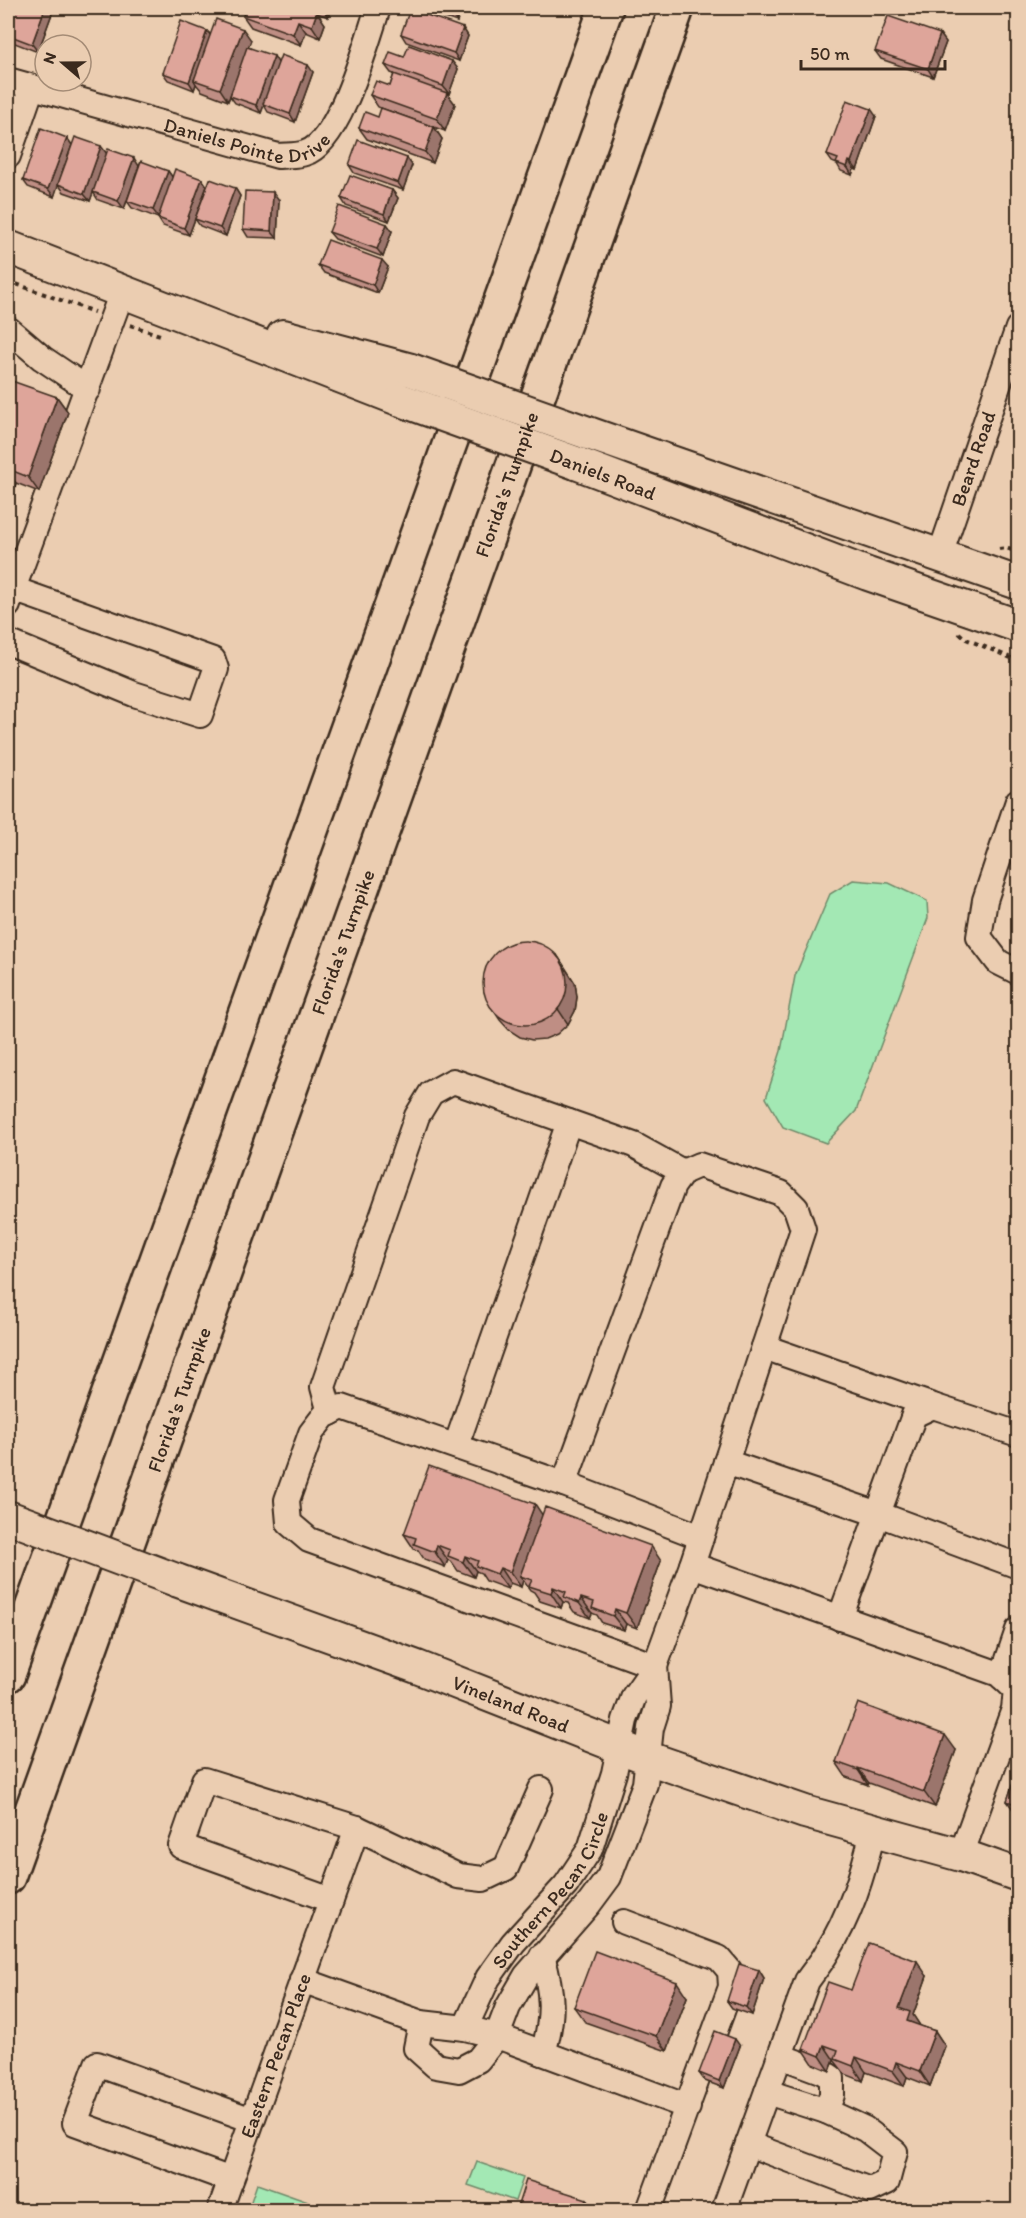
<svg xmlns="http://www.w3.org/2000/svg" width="1026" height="2218" font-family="Itim,sans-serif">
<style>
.green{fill:#a3e8b4;stroke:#6f8969;stroke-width:1.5}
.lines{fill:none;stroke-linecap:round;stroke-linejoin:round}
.minor-casing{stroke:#3b2a1e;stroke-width:28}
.major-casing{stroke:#3b2a1e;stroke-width:36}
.highway-casing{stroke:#3b2a1e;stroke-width:38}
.path{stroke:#3b2a1e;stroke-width:4;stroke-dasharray:4.5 4.5;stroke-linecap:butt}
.minor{stroke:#ebcdb1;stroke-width:24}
.major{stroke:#ebcdb1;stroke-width:32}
.highway{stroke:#ebcdb1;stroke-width:33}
.major-bridge-casing{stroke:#3b2a1e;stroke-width:36;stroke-linecap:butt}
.major-bridge{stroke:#ebcdb1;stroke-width:32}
.wall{fill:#bf8e84;stroke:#3b2a1e;stroke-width:1.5}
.shaded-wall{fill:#9b746c;stroke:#3b2a1e;stroke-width:1.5}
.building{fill:#dea59a;stroke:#3b2a1e;stroke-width:1.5}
.labels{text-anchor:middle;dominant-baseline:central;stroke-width:4.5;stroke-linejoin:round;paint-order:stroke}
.street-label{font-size:20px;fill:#3b2a1e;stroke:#ebcdb1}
</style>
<rect width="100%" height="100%" fill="#ebcdb1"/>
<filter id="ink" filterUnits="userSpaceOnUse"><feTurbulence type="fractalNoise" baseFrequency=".0167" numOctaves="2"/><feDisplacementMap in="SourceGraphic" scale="12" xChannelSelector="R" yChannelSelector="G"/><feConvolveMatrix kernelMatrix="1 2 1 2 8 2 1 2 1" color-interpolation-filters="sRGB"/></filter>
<g filter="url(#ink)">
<g class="green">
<polygon points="853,880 889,883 927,901 928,918 856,1111 826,1143 783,1127 766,1098 781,1051 795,976 830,894"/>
<polygon points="477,2162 523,2178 515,2201 468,2185"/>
<polygon points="257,2184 308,2202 305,2210 248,2210"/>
</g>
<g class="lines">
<g class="minor-casing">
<g id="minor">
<path id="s1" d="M8,80L278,156C286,155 297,156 305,153C340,143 367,40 378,8"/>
<polyline points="8,156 32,87"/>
<polyline points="8,329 42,358 88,389"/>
<path id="s2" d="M940,555L1018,328"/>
<polyline points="8,587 13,589 122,292"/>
<polyline points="8,605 13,589 213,660 216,669 200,715 134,694 8,642"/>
<polyline points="1018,801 985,900 979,937 998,962 1018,972"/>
<polyline points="569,1122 634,1145 683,1172"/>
<polyline points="764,1347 933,1406"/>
<polyline points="330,1413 323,1387 417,1116 431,1093 453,1081 569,1122 456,1446"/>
<polyline points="726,1462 878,1514 1018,1566"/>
<polyline points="692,1565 999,1674 1016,1690 1014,1709 961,1855"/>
<polyline points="840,1618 914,1415 933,1406 1018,1434"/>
<polyline points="655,1666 309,1540 289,1523 287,1500 311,1433 324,1416 342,1407 564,1484 701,1537"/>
<polyline points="1002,1677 1018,1630"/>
<polyline points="331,1900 181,1846 204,1780 357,1828 458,1876 483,1879 506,1868 541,1789"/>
<polyline points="624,1922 719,1958 730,1971 731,1987 649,2210"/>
<path d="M542,1956C553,1993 554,2016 543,2053"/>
<polyline points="302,1980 421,2023 465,2028 497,2036 688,2107"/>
<polyline points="421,2023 416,2048 436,2066 459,2070 478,2060 497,2036 508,2007 526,1976 589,1904 609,1877 645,1784 651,1728 658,1706 655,1666"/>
<path id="s3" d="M465,2028L488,1978L513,1943L566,1885L590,1849L614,1773L625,1720L634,1696L655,1666L692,1565L803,1229L796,1208L781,1193L699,1165L683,1172L673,1186L564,1484"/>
<polyline points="767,2092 826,2111 832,2095 832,2078 823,2072 780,2056"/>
<polyline points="748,2144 870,2190 887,2182 895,2152 865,2129 826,2111"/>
<polyline points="231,2180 75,2123 97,2064 252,2120"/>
<path id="s4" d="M220,2210L357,1828"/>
<path d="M724,2210L807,1981C813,1972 821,1963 826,1954C850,1916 863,1874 873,1831"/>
</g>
</g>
<g class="major-casing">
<g id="major">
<polyline points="8,247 401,400"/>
<polyline points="283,336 411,370"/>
<polyline points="588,433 1018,583"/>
<polyline points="576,463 868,574 1018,626"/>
<path id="s5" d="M176,1580L417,1667L648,1758L805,1812L961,1855L1018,1875"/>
</g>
</g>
<g class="highway-casing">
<g id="highway">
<polyline points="8,1675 606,8"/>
<path id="s6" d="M8,1877L677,8"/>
</g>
</g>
<g class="path">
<polyline points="8,281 94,312"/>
<polyline points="130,325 160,335"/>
<polyline points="999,549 1006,548 1018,552"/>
<polyline points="959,633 966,639 1018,661"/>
</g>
<use href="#minor" class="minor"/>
<use href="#major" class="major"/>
<use href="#highway" class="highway"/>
<g class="major-bridge-casing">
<g id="major-bridge">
<polyline points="411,370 588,433"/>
<polyline points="401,400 576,463"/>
<polyline points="8,1517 176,1580"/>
</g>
</g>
<use href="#major-bridge" class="major-bridge"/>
</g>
<g class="wall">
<polygon points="8,8 54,8 38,52 12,42 8,36"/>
<polygon points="246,8 331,8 328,17 317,13 325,24 320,38 306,32 301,45 251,27 243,16"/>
<polygon points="416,8 462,8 457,22"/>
<polygon points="463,28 468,36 459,61 406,42 401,34"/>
<polygon points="207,31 210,34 251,40 248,47 278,63 313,72 295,122 268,112 264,105 261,113 235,103 230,96 228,101 202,91 196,84 194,90 168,80 163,73"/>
<polygon points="940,34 946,42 933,77 881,59 875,51"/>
<polygon points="404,57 458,69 449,94 447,94 455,104 445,131 378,107 370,95 390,86 394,74 391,73 385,65"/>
<polygon points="876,116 857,170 854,169 852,175 841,171 837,164 832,162 827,155"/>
<polygon points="434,127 442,139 433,163 367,139 359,128"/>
<polygon points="67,138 72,145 107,154 139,166 168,171 172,177 202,179 207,186 235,188 240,196 226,236 200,226 195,219 189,235 163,226 158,218 132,208 127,201 124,209 98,200 93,192 90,201 64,192 58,184 54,197 28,187 23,180"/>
<polygon points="407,158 412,165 403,190 354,173 349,165"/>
<polygon points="392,190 398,198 389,221 346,206 341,198"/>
<polygon points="279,200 277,238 248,237 243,229"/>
<polygon points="387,224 392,231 383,257 335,239 329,232"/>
<polygon points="318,265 388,267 378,293 324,273"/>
<polygon points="8,385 57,397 68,412 39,492 16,483 9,503 8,502"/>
<polygon points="557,955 575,983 577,997 575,1011 568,1024 557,1034 545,1039 532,1040 520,1037 509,1030 500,1020 490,1005"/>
<polygon points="542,1514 661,1561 637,1628 626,1624 624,1630 602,1623 597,1615 592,1613 590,1618 574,1612 568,1603 563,1602 561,1608 540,1601 534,1592 530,1590 523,1580 521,1587 510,1583 508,1589 486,1581 481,1573 476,1571 474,1577 458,1571 452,1562 448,1560 445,1567 424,1559 418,1550 414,1549 404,1534"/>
<polygon points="956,1750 935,1807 869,1783 868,1785 846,1777 836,1762"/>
<polygon points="1018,1768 1018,1816 1007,1801"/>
<polygon points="759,1970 764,1978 752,2015 732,2008 727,2001"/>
<polygon points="927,1976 913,2015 920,2026 935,2031 945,2046 930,2086 907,2077 904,2086 866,2072 863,2081 845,2074 834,2060 830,2071 813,2064 803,2049 851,1990"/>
<polygon points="687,1997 667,2051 585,2022 574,2007"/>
<polygon points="740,2046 724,2088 705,2081 699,2073"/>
</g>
<g class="shaded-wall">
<polygon points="8,8 16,8 8,32"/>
<polygon points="45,8 54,8 38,52 32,44"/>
<polygon points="323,8 331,8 328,17 323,9"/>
<polygon points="454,8 462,8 457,22 452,15"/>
<polygon points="317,12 325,24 320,38 312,26"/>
<polygon points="298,21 306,32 301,45 293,34"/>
<polygon points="463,28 468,36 459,61 454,53"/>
<polygon points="243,29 251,40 228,101 220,89"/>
<polygon points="207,31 213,38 194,80 196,84 194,90 189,82"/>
<polygon points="940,34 946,42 933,77 928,69"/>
<polygon points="274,56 279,64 261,113 256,105"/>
<polygon points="452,61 458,69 449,94 443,86"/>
<polygon points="308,65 313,72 295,122 290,114"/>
<polygon points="447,93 455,104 445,131 437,119"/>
<polygon points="871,109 876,116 857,170 851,162"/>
<polygon points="434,127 442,139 433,163 425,152"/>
<polygon points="67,138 72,145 54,197 48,189"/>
<polygon points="101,146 107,154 90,201 84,194"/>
<polygon points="134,158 139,166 124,209 118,201"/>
<polygon points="407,158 412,165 403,190 398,183"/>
<polygon points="849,161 854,169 852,175 847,167"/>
<polygon points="168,171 173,178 159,218 153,210"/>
<polygon points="202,179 207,186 189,235 184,228"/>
<polygon points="235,188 240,196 226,236 220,228"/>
<polygon points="392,190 398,198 389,221 384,214"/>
<polygon points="273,192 279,200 277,238 271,231"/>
<polygon points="387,224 392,231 383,257 377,249"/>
<polygon points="382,260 388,267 378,293 373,285"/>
<polygon points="57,397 68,412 39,492 28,477"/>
<polygon points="8,472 16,483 9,503 8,501"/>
<polygon points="557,955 575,983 577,997 575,1011 568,1024 558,1009"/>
<polygon points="535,1504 545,1519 520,1576 523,1580 521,1587 510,1572"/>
<polygon points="437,1545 448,1560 445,1567 435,1552"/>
<polygon points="651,1546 661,1561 637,1628 626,1613"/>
<polygon points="465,1556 476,1571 474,1577 463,1562"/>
<polygon points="500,1568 510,1583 508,1589 497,1574"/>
<polygon points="553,1587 563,1602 561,1608 551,1593"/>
<polygon points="581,1598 592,1613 590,1618 579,1603"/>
<polygon points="615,1609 626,1624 624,1630 613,1616"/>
<polygon points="945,1735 956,1750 935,1807 924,1792"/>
<polygon points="858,1768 869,1783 868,1785 858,1770"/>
<polygon points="917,1961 927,1976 913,2015 921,2027 907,2021 899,2008"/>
<polygon points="759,1970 764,1978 752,2015 746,2007"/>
<polygon points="677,1982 687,1997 667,2051 656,2036"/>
<polygon points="935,2031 945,2046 930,2086 920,2071"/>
<polygon points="735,2039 740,2046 724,2088 719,2081"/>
<polygon points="824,2045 834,2060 830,2071 820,2056"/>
<polygon points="856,2057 866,2072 863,2081 853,2066"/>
<polygon points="896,2062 907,2077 904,2086 893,2071"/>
<polygon points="587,2199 595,2211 583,2211"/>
</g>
<g class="building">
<polygon points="16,8 45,8 32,44 8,35 8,31"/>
<polygon points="246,8 304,8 317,12 312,26 298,21 293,34 243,16"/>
<polygon points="432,8 454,8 452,15"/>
<polygon points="410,9 463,28 454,53 401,34"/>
<polygon points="888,16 940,34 928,69 875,51"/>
<polygon points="216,19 243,29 220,89 194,80"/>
<polygon points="181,21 207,31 189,82 163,73"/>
<polygon points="409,45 452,61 443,86 385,65 390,52 404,57"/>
<polygon points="247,47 274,56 256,105 230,96"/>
<polygon points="281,55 308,65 290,114 263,104"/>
<polygon points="394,74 447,93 437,119 370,95 376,81 390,86"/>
<polygon points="847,100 871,109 851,162 849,161 847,167 836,163 838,159 827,155"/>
<polygon points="381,108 434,127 425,152 359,128 365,112 378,117"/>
<polygon points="41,128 67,138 48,189 23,180"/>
<polygon points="75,137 101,146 84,194 58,184"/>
<polygon points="358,140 407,158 398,183 349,165"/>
<polygon points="108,149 134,158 118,201 93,192"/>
<polygon points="141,161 168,171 153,210 127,201"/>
<polygon points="175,169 202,179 184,228 158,218"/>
<polygon points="350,175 392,190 384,214 341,198"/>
<polygon points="210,179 235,188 220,228 195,219"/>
<polygon points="245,191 273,192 271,231 243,229"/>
<polygon points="339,206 387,224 377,249 329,232"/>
<polygon points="328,240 382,260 373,285 318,265"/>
<polygon points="9,380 57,397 28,477 8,469 8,385"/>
<circle cx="525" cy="983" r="42"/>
<polygon points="429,1466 535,1504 510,1572 500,1568 497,1574 476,1566 478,1561 465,1556 463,1562 448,1556 450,1550 437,1545 435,1552 414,1544 416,1538 404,1534"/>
<polygon points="545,1507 651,1546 626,1613 615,1609 613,1616 592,1608 594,1602 581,1598 579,1603 564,1597 566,1592 553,1587 551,1593 529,1586 532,1580 520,1576"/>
<polygon points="858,1703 945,1735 924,1792 858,1768 858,1770 836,1762"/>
<polygon points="1018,1768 1018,1805 1007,1801"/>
<polygon points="869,1943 917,1961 899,2008 910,2012 907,2021 935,2031 920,2071 896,2062 893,2071 856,2057 853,2066 835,2059 838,2050 824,2045 820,2056 803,2049 828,1982 851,1990"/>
<polygon points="595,1951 677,1982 656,2036 574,2007"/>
<polygon points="739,1964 759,1970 746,2007 727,2001"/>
<polygon points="715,2031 735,2039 719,2081 699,2073"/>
<polygon points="526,2180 587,2199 583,2211 513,2211 514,2207 517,2208"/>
</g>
</g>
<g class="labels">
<g class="street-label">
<text stroke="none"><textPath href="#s1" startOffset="249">Daniels Pointe Drive</textPath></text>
<text stroke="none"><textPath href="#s2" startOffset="102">Beard Road</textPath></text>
<text transform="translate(603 474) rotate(21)">Daniels Road</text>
<text stroke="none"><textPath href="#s6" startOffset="1479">Florida's Turnpike</textPath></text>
<text stroke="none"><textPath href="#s6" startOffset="993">Florida's Turnpike</textPath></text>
<text stroke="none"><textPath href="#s6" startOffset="507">Florida's Turnpike</textPath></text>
<text stroke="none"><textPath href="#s5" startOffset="357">Vineland Road</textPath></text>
<text stroke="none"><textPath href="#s3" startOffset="164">Southern Pecan Circle</textPath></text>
<text stroke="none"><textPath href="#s4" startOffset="164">Eastern Pecan Place</textPath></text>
</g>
</g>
<rect width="1026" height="2218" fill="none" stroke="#ebcdb1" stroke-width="30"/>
<rect x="15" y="15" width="996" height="2188" fill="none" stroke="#3b2a1e" stroke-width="2" filter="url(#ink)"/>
<g transform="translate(63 63) rotate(290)"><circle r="28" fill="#ebcdb1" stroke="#a58c76" stroke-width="1.5"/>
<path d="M0-4.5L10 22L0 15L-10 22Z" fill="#3b2a1e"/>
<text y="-9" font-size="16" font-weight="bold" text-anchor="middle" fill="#3b2a1e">N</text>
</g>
<path d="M801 60v9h144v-9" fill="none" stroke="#3b2a1e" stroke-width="3"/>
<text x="810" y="60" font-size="18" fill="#3b2a1e" stroke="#ebcdb1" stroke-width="4.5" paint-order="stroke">50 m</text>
</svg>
